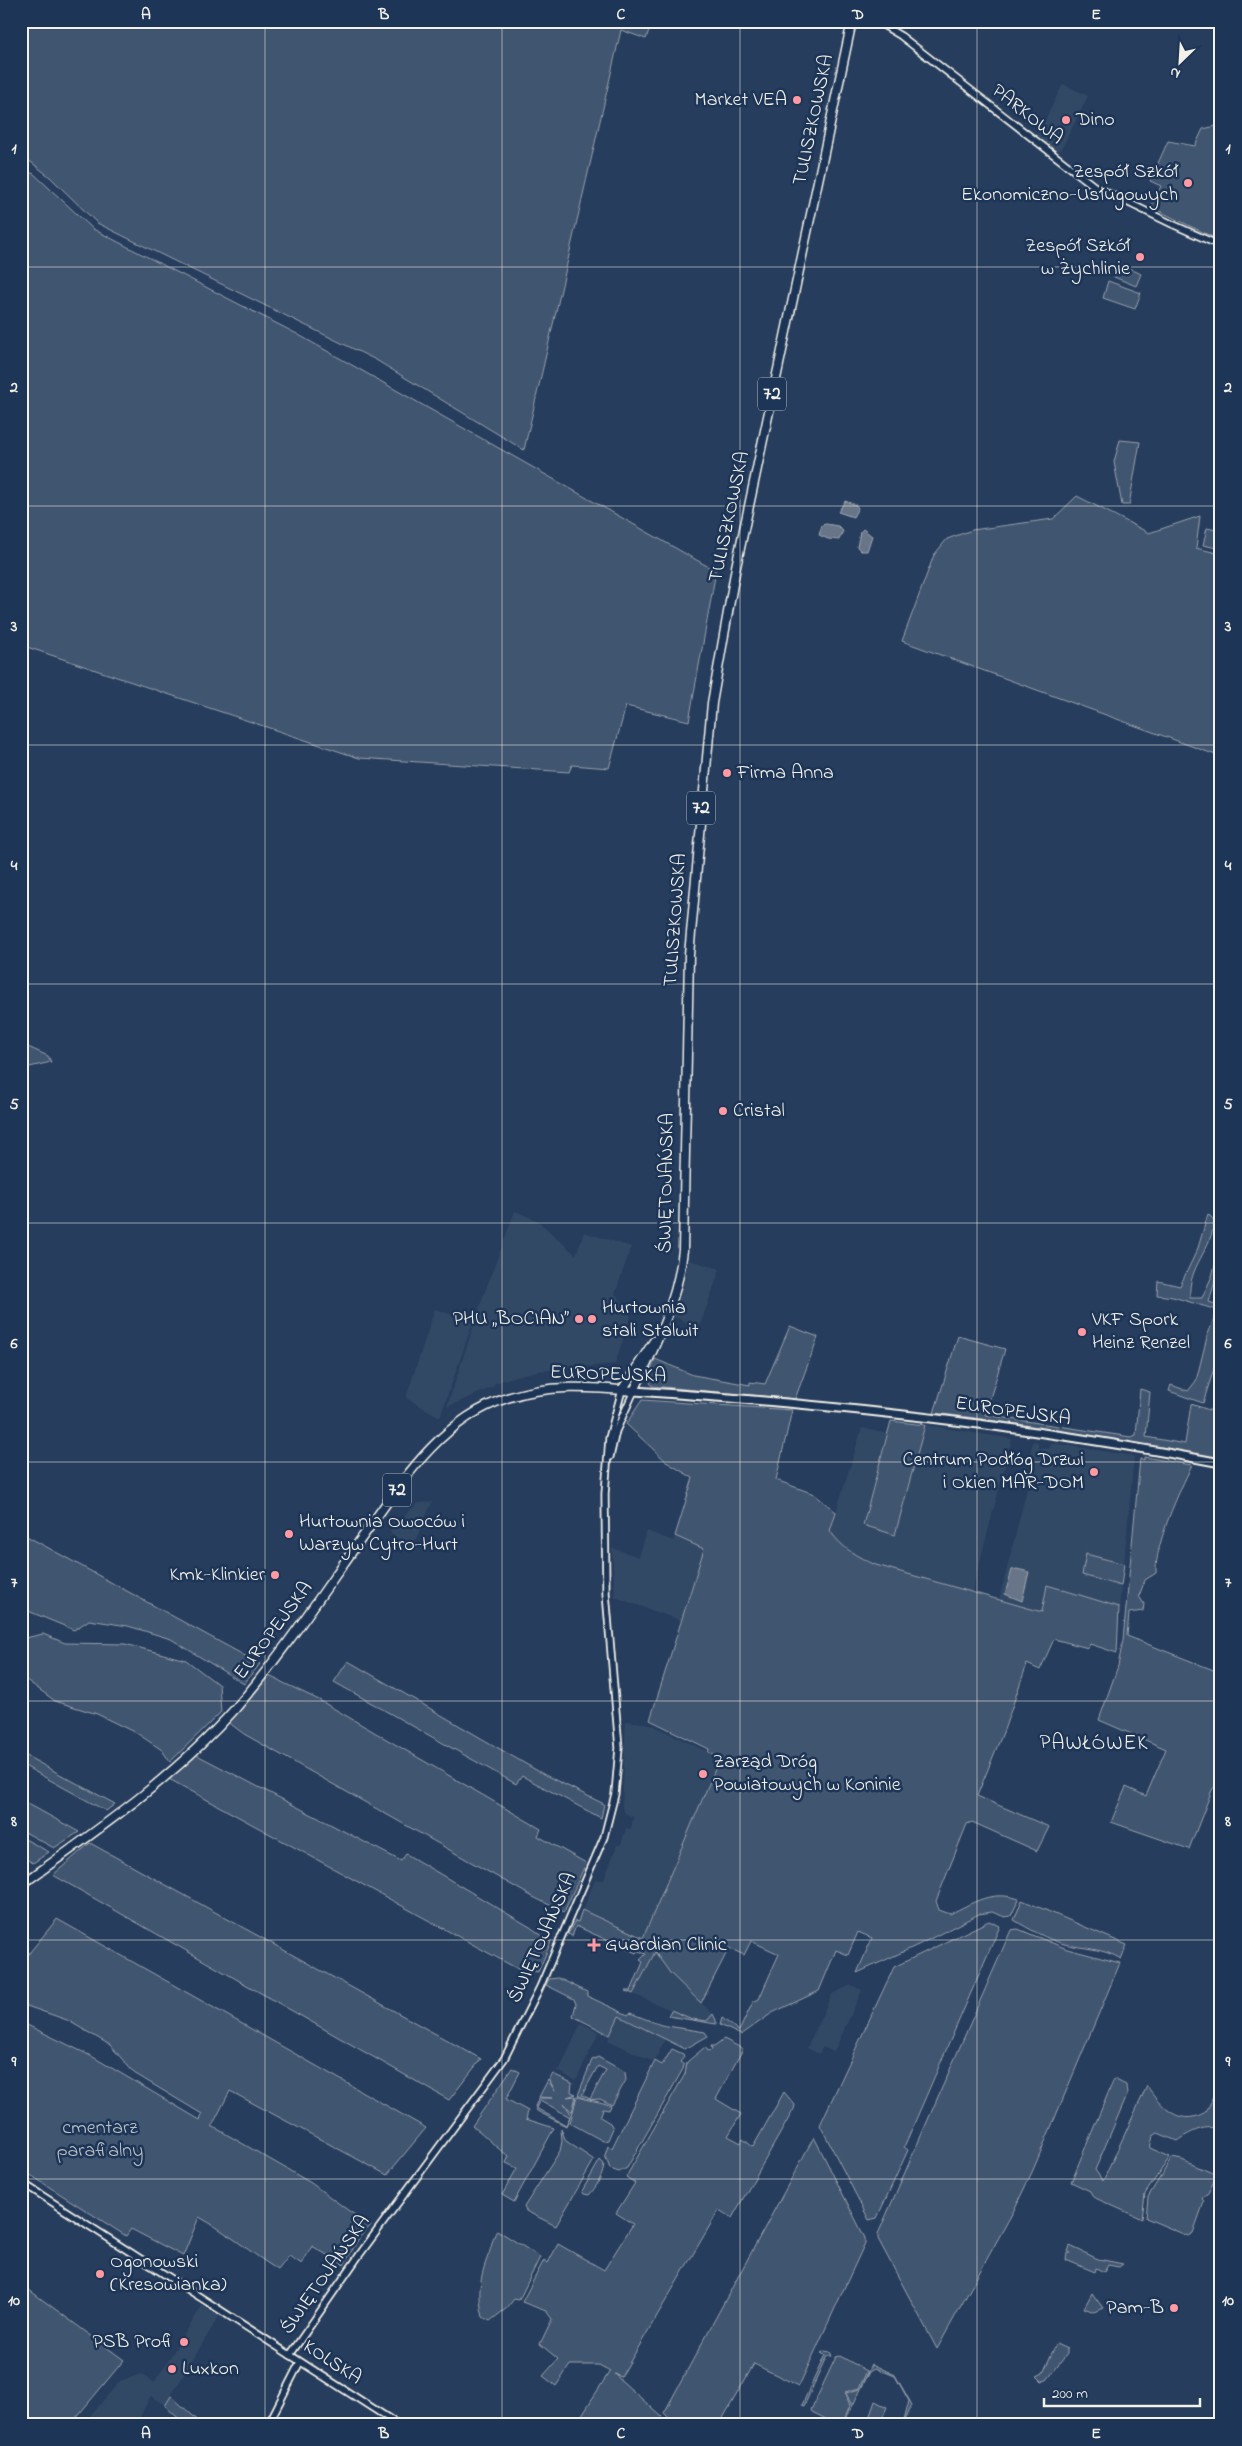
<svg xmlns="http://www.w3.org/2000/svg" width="1242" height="2446" font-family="'Indie Flower',sans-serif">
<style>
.built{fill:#334966}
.green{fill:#40546f;stroke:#9aa2ac;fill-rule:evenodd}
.water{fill:#677588;stroke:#9fa7ae}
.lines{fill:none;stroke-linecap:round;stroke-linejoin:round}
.tertiary-casing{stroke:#f4f1e8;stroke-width:9}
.secondary-casing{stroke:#f4f1e8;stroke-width:11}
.primary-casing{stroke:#f4f1e8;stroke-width:11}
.tertiary{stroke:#1d3557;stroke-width:5.5}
.secondary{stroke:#1d3557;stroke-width:7}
.primary{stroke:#1d3557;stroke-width:8}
.grid{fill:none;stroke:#f4f1e8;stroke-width:1;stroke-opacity:0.55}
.poi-dot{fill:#ff9aa2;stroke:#1d3557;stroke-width:2}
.labels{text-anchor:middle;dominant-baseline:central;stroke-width:5;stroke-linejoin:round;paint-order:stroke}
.shield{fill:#1d3557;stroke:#b4b9bc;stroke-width:1}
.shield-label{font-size:19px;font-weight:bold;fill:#f4f1e8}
.poi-label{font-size:20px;fill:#f4f1e8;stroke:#1d3557;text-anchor:start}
.street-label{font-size:20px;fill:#f4f1e8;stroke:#1d3557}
.park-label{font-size:20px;fill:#bec2c4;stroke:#1d3557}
.neighbourhood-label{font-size:21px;letter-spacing:1px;fill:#f4f1e8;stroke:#1d3557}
.neatline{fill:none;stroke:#f4f1e8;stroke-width:2}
.grid-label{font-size:16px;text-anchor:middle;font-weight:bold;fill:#f4f1e8}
</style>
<rect width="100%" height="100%" fill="#263d5d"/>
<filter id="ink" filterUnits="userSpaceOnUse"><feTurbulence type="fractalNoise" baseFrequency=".02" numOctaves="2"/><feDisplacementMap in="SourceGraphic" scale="10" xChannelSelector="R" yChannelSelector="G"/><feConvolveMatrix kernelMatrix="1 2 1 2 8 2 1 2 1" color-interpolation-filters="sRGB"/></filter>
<g filter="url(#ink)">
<g class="built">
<polygon points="1063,84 1088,96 1061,150 1056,151 1037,136"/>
<polygon points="515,1211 538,1221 576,1255 584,1232 631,1247 615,1294 632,1312 615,1364 538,1371 516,1376 495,1383 493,1387 447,1407 484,1294"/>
<polygon points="689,1260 720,1269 699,1328 673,1316 678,1304"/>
<polygon points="435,1309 473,1322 440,1417 406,1398"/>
<polygon points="925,1425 1012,1439 972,1592 876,1565 855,1555 837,1541 830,1531 862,1428 887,1434 863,1524 895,1534"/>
<polygon points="1033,1441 1038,1442 1038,1448 1049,1449 1051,1443 1134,1456 1124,1564 1087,1554 1082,1575 1121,1586 1119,1607 1047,1585 1042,1612 999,1600 1033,1465 1030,1453"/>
<polygon points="432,1502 412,1548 391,1534 390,1530 418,1503"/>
<polygon points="647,1531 673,1541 675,1536 704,1549 682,1621 615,1597 612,1548 639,1557"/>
<polygon points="626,1721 650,1724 720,1758 643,1938 583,1910 595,1880 604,1880 617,1845 621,1845 626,1828 631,1829 633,1817 626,1814 622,1808"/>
<polygon points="654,1952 670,1973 713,2014 709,2021 692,2019 633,1994"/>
<polygon points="851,1985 862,1990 834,2052 823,2047 819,2054 807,2048 832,1994"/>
<polygon points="619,2016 665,2039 654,2062 608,2040"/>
<polygon points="581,2023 599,2032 577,2079 574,2080 556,2070 560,2069"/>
<polygon points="202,2306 219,2316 165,2406 151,2395 136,2425 82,2425 120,2381 142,2374 154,2383"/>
</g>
<g class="green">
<polygon points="21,21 652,21 646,39 621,30 524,450 376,360 97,223 50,177 31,162 21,158"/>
<polygon points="1221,125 1221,241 1151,207 1161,186 1150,181 1168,141 1195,146 1203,129"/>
<polygon points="21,169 34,174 93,229 297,334 716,571 689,721 626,706 609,768 572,765 569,772 359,758 21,645"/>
<polygon points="1120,264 1141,274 1136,286 1114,277"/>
<polygon points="1108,281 1141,293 1135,309 1103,298"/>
<polygon points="1120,440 1140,442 1129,505 1122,505 1114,462"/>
<polygon points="1077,496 1149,533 1200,516 1196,548 1221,554 1221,754 1216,755 902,641 934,555 947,539 972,530 1053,519"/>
<polygon points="1207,528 1221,531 1221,549 1203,545"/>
<polygon points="28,1047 48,1056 51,1062 21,1069 21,1060"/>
<path d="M1208,1214L1214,1220C1213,1249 1187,1267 1190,1298H1202L1212,1276L1221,1244V1260L1209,1302L1218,1305L1221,1297V1347L1203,1403L1169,1391L1171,1385L1188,1391L1196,1381L1207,1337L1217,1310L1173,1297L1157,1295L1158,1281L1180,1286L1198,1248Z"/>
<polygon points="790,1326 818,1337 795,1399 652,1386 648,1379 655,1359 693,1375 750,1385 750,1382 765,1384"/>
<path d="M958,1336L1005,1349L985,1415L1131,1437L1136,1435L1140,1389L1150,1392L1146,1437L1185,1444L1191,1404L1221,1414V1460C1126,1441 1031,1424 934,1413Z"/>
<path d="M642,1400L792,1410L776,1480L814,1494L836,1512L830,1531C842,1548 857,1557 876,1565L1042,1612L1047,1585L1119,1607L1117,1653L1090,1644L1088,1648L1054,1639L1040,1670L1027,1664L1004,1730L977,1796L1049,1827L1037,1851L972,1822L967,1824L936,1901L939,1910L950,1914C974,1902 992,1890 1019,1899L1011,1916L1005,1917L992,1912L979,1914L918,1945L857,1973L872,1938L858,1932L848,1955L836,1950L819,1991L772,2013L741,2035L720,2025L722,2018L739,2031L753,2002L759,1999L779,1954L751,1941L744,1955L729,1948L701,2003L670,1973L655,1952L633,1994L626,1991H631L643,1962L640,1960L646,1954L638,1951L636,1953L576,1926L572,1936L568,1934L575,1921L578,1922L582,1910L643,1938L720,1758L708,1752L709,1749L650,1720L704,1549L675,1536L693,1478L668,1463L626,1424Z"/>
<polygon points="891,1421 925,1425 895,1535 863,1525"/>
<path d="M1144,1457L1192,1465C1179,1492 1155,1543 1156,1573L1145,1580L1139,1596L1144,1604L1143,1611L1129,1613L1127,1636L1221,1673V1788L1215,1786L1212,1790L1189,1849L1111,1822L1126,1787L1146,1796L1166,1749L1099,1720L1118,1666L1123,1640L1140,1459L1144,1460Z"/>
<polygon points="21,1533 260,1664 244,1684 171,1639 128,1626 89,1620 74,1630 21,1608"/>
<polygon points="1086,1554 1124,1564 1121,1586 1082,1575"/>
<polygon points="43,1634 65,1643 125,1644 186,1660 219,1685 221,1712 170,1762 162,1750 138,1734 97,1714 55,1701 25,1679 21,1673 21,1639"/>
<polygon points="348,1661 543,1774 604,1804 601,1818 522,1776 516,1784 334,1682"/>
<polygon points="267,1675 319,1700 541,1829 538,1836 586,1863 564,1912 533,1897 244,1734 228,1722"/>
<polygon points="21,1753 115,1804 106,1811 21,1764"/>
<polygon points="197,1755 401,1861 406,1854 530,1927 551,1942 538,1972 531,1971 527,1974 169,1779"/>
<polygon points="21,1800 79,1832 54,1848 21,1830"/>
<polygon points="21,1837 49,1852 33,1863 21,1856"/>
<polygon points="90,1843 481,2059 449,2100 53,1875"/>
<path d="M1022,1900L1127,1945L1121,1959C1103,1948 1084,1949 1064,1944C1047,1939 1029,1929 1014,1920Z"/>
<path d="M57,1919L426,2128L387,2175L230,2091L212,2126L311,2183L349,2211L371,2225L359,2238L344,2265L312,2246L302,2264L289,2256L278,2270C251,2253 227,2232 199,2217L183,2256L131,2229L126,2236L21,2169V2022L93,2057L200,2120L202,2114L134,2073L110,2045L67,2020L21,2004V1963Z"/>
<polygon points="989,1921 1000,1926 904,2147 908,2150 877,2218 869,2220 820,2125 894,1967"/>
<polygon points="1018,1929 1067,1949 1120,1963 1033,2170 1013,2212 937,2349 878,2239 878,2234 1011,1930"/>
<polygon points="558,1978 587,1992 587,1996 628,2015 630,2013 661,2025 705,2032 708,2036 685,2049 619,2016 610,2035 573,2016 576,2004 574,1999 546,1985 549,1979"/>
<polygon points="671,2010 692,2019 707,2021 713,2014 716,2020 716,2024 668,2016"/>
<polygon points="724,2039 743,2049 716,2099 741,2114 728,2136 741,2143 743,2139 753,2147 784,2092 795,2105 794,2109 732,2218 719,2210 621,2377 614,2374 671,2425 584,2425 578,2421 610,2371 599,2365 570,2365 556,2386 543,2376 558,2359 540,2344 552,2319 546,2311 522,2302 544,2260 548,2263 558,2244 604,2270 633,2224 616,2213 635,2183 626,2177 685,2074 687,2062 705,2047 708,2051 712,2050 711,2046 714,2046"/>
<polygon points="672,2049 683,2054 684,2057 680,2062 684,2065 683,2069 627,2168 619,2172 610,2169 605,2155 608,2146 612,2148 655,2061 662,2065"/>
<path d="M598,2057L625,2072L626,2080L612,2105L600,2099L587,2100L578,2095L592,2060ZM598,2066L606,2070L590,2099L582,2095Z"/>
<path d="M512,2068L520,2072L506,2099L528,2111L526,2119L554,2128L514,2202L502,2195L517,2168L506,2163L509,2156C495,2148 486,2135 472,2126Z"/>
<path d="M553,2074L572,2083L571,2092L576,2094L567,2097L576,2096L572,2112L564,2103L571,2114L566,2126L537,2111L535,2106L539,2098H553L539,2097L548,2080L555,2091L549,2079ZM540,2100L570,2117L566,2125L536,2108Z"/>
<path d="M1221,2077V2129C1205,2124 1190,2132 1177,2141L1158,2133L1153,2136L1150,2148L1170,2157L1145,2194L1142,2219L1093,2197L1090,2191L1071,2182L1114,2079L1126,2085L1127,2095L1095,2170L1103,2181L1147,2086C1158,2101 1172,2121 1193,2117C1199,2116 1203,2115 1207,2110C1213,2100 1216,2087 1221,2077Z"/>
<path d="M577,2096C589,2102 599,2100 611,2106L609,2110L603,2109L600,2117L610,2123L613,2128L608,2140L603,2141L570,2123Z"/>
<polygon points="561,2129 566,2141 594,2160 556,2226 526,2211 524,2207 560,2151 562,2141"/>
<polygon points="814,2137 865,2238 865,2243 799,2386 754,2364 719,2425 676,2425 664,2413"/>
<polygon points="1172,2158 1182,2160 1217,2175 1208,2193 1202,2198 1204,2202 1193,2233 1188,2236 1146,2218 1148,2197"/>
<path d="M600,2160L604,2164C604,2174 596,2188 589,2195L584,2194L582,2191Z"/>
<path d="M497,2230L540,2257L519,2300L514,2299L507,2308L490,2321L483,2317C477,2294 480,2277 488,2256C492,2247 492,2239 497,2230Z"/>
<polygon points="1070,2246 1098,2259 1123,2264 1119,2267 1108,2265 1104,2272 1096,2268 1095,2272 1066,2260 1067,2253 1070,2253 1068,2252"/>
<polygon points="21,2284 124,2360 70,2425 21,2425"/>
<polygon points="1092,2293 1103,2308 1094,2312 1084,2308"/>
<polygon points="1056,2344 1067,2349 1067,2354 1047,2380 1042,2381 1037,2376 1043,2373"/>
<polygon points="824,2351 830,2352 832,2356 827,2356 804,2406 802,2405 825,2355 821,2353"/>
<polygon points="840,2356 867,2371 859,2388 845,2392 850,2406 842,2425 838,2425 812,2412 811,2410 836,2357"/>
<polygon points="872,2364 895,2375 912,2405 903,2425 909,2401 895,2376 875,2368 870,2371 843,2425 852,2406 846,2393 860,2389"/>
<polygon points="171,2396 203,2425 186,2425 165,2406"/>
<polygon points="875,2401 887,2407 880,2423 869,2418"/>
</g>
<g class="water">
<polygon points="845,501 856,505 858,508 853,517 838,512"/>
<polygon points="826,524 838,526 843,531 839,540 828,539 819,535 822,525"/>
<polygon points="863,529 872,536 867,551 861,551 857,547 860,532"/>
<polygon points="1017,1569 1029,1572 1022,1601 1005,1594 1012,1570"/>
</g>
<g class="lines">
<g class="tertiary-casing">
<g id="tertiary">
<polyline points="876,21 901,36 1094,186 1172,224 1221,246"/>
<polyline points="610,1457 616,1431 634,1391"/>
<polyline points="21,2182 399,2425"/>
<polyline points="290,2355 360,2254 504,2059 540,1987 604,1837 615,1794 619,1748 606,1593 605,1494 609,1438 622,1390"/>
<polyline points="268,2425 300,2362"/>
</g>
</g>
<g class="secondary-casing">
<path id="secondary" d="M634,1391C831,1404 1027,1425 1221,1463"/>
</g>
<g class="primary-casing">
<g id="primary">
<polyline points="622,1390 654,1341"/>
<path d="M21,1885C96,1831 174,1778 235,1709C279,1658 317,1601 356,1546C397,1490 436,1421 507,1398C548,1384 590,1387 634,1391C655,1346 678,1300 683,1250L689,955L712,703L736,567L852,21"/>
</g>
</g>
<use href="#tertiary" class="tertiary"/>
<use href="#secondary" class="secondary"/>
<use href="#primary" class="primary"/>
</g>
</g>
<path class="grid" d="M265,21V2425M502,21V2425M740,21V2425M977,21V2425M21,267H1221M21,506H1221M21,745H1221M21,984H1221M21,1223H1221M21,1462H1221M21,1701H1221M21,1940H1221M21,2179H1221"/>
<g class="poi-dot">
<circle cx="797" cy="100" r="5"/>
<circle cx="1066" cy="120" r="5"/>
<circle cx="1188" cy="183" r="5"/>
<circle cx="1140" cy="257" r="5"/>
<circle cx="727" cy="773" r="5"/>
<circle cx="723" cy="1111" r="5"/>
<circle cx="579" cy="1319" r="5"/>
<circle cx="592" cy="1319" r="5"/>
<circle cx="1082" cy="1332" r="5"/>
<circle cx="1094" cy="1472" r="5"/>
<circle cx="289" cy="1534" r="5"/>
<circle cx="275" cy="1575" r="5"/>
<circle cx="703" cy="1774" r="5"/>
<path d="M591.5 1937.5h5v5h5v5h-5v5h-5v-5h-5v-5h5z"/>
<circle cx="100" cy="2274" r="5"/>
<circle cx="1174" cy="2308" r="5"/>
<circle cx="184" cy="2342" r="5"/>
<circle cx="172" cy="2369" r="5"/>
</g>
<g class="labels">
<g class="shield">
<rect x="758" y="377.5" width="28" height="33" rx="4"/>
<rect x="687" y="791.5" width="28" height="33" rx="4"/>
<rect x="383" y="1473.5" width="28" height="33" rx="4"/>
</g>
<g class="shield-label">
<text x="772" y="394">72</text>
<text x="701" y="808">72</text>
<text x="397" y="1490">72</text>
</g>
<g class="poi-label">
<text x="787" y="100" text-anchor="end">Market VEA</text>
<text x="1076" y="120">Dino</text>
<text x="1178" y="172" text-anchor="end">Zespół Szkół<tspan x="1178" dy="23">Ekonomiczno-Usługowych</tspan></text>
<text x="1130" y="246" text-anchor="end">Zespół Szkół<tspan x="1130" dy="23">w Żychlinie</tspan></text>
<text x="737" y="773">Firma Anna</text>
<text x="733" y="1111">Cristal</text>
<text x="602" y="1308">Hurtownia<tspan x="602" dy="23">stali Stalwit</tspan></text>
<text x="569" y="1319" text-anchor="end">PHU „BOCIAN”</text>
<text x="1092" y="1320">VKF Spork<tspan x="1092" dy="23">Heinz Renzel</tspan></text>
<text x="1084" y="1460" text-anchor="end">Centrum Podłóg Drzwi<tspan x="1084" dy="23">i Okien MAR-DOM</tspan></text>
<text x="299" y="1522">Hurtownia Owoców i<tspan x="299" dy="23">Warzyw Cytro-Hurt</tspan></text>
<text x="265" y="1575" text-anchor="end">Kmk-Klinkier</text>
<text x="713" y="1762">Zarząd Dróg<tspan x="713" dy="23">Powiatowych w Koninie</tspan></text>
<text x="605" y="1945">Guardian Clinic</text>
<text x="110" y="2262">Ogonowski<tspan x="110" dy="23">(Kresowianka)</tspan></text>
<text x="1164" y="2308" text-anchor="end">Pam-B</text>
<text x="174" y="2342" text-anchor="end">PSB Profi</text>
<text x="182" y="2369">Luxkon</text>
</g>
<g class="street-label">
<text transform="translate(1027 115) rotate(38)">PARKOWA</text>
<text transform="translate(814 120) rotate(-78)">TULISZKOWSKA</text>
<text transform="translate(730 517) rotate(-78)">TULISZKOWSKA</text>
<text transform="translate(676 920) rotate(-86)">TULISZKOWSKA</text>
<text transform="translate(667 1183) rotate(-89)">ŚWIĘTOJAŃSKA</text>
<text transform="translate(608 1375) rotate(2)">EUROPEJSKA</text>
<text transform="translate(1013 1412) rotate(8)">EUROPEJSKA</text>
<text transform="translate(274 1631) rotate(-53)">EUROPEJSKA</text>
<text transform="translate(543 1938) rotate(-66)">ŚWIĘTOJAŃSKA</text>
<text transform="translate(326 2275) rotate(-55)">ŚWIĘTOJAŃSKA</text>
<text transform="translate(332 2363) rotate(33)">KOLSKA</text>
</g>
<g class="park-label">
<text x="100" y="2128">cmentarz<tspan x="100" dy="23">parafialny</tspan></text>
</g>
<g class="neighbourhood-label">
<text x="1094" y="1744">PAWŁÓWEK</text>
</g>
</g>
<rect width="1242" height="2446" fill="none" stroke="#1d3557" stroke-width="55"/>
<g transform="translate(1180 62) rotate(205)" stroke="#1d3557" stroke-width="4" paint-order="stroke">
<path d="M0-4L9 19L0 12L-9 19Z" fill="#f4f1e8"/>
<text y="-8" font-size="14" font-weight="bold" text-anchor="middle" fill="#f4f1e8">N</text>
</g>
<path d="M1044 2398v8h156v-8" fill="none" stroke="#f4f1e8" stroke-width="2.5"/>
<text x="1052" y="2398" font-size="15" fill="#f4f1e8" stroke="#1d3557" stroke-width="4" paint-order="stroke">200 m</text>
<rect x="28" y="28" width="1186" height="2390" class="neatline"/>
<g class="grid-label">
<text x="146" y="19">A</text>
<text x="384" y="19">B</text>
<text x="621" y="19">C</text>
<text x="858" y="19">D</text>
<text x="1096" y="19">E</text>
<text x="14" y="153">1</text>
<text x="1228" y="153">1</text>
<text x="14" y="392">2</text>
<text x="1228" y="392">2</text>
<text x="14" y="631">3</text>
<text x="1228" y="631">3</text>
<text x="14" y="870">4</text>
<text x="1228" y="870">4</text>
<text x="14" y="1109">5</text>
<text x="1228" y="1109">5</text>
<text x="14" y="1348">6</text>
<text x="1228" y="1348">6</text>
<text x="14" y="1587">7</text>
<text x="1228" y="1587">7</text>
<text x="14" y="1826">8</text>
<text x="1228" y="1826">8</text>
<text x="14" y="2066">9</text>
<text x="1228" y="2066">9</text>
<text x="14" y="2305">10</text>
<text x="1228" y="2305">10</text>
<text x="146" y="2438">A</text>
<text x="384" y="2438">B</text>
<text x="621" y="2438">C</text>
<text x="858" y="2438">D</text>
<text x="1096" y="2438">E</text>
</g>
</svg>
